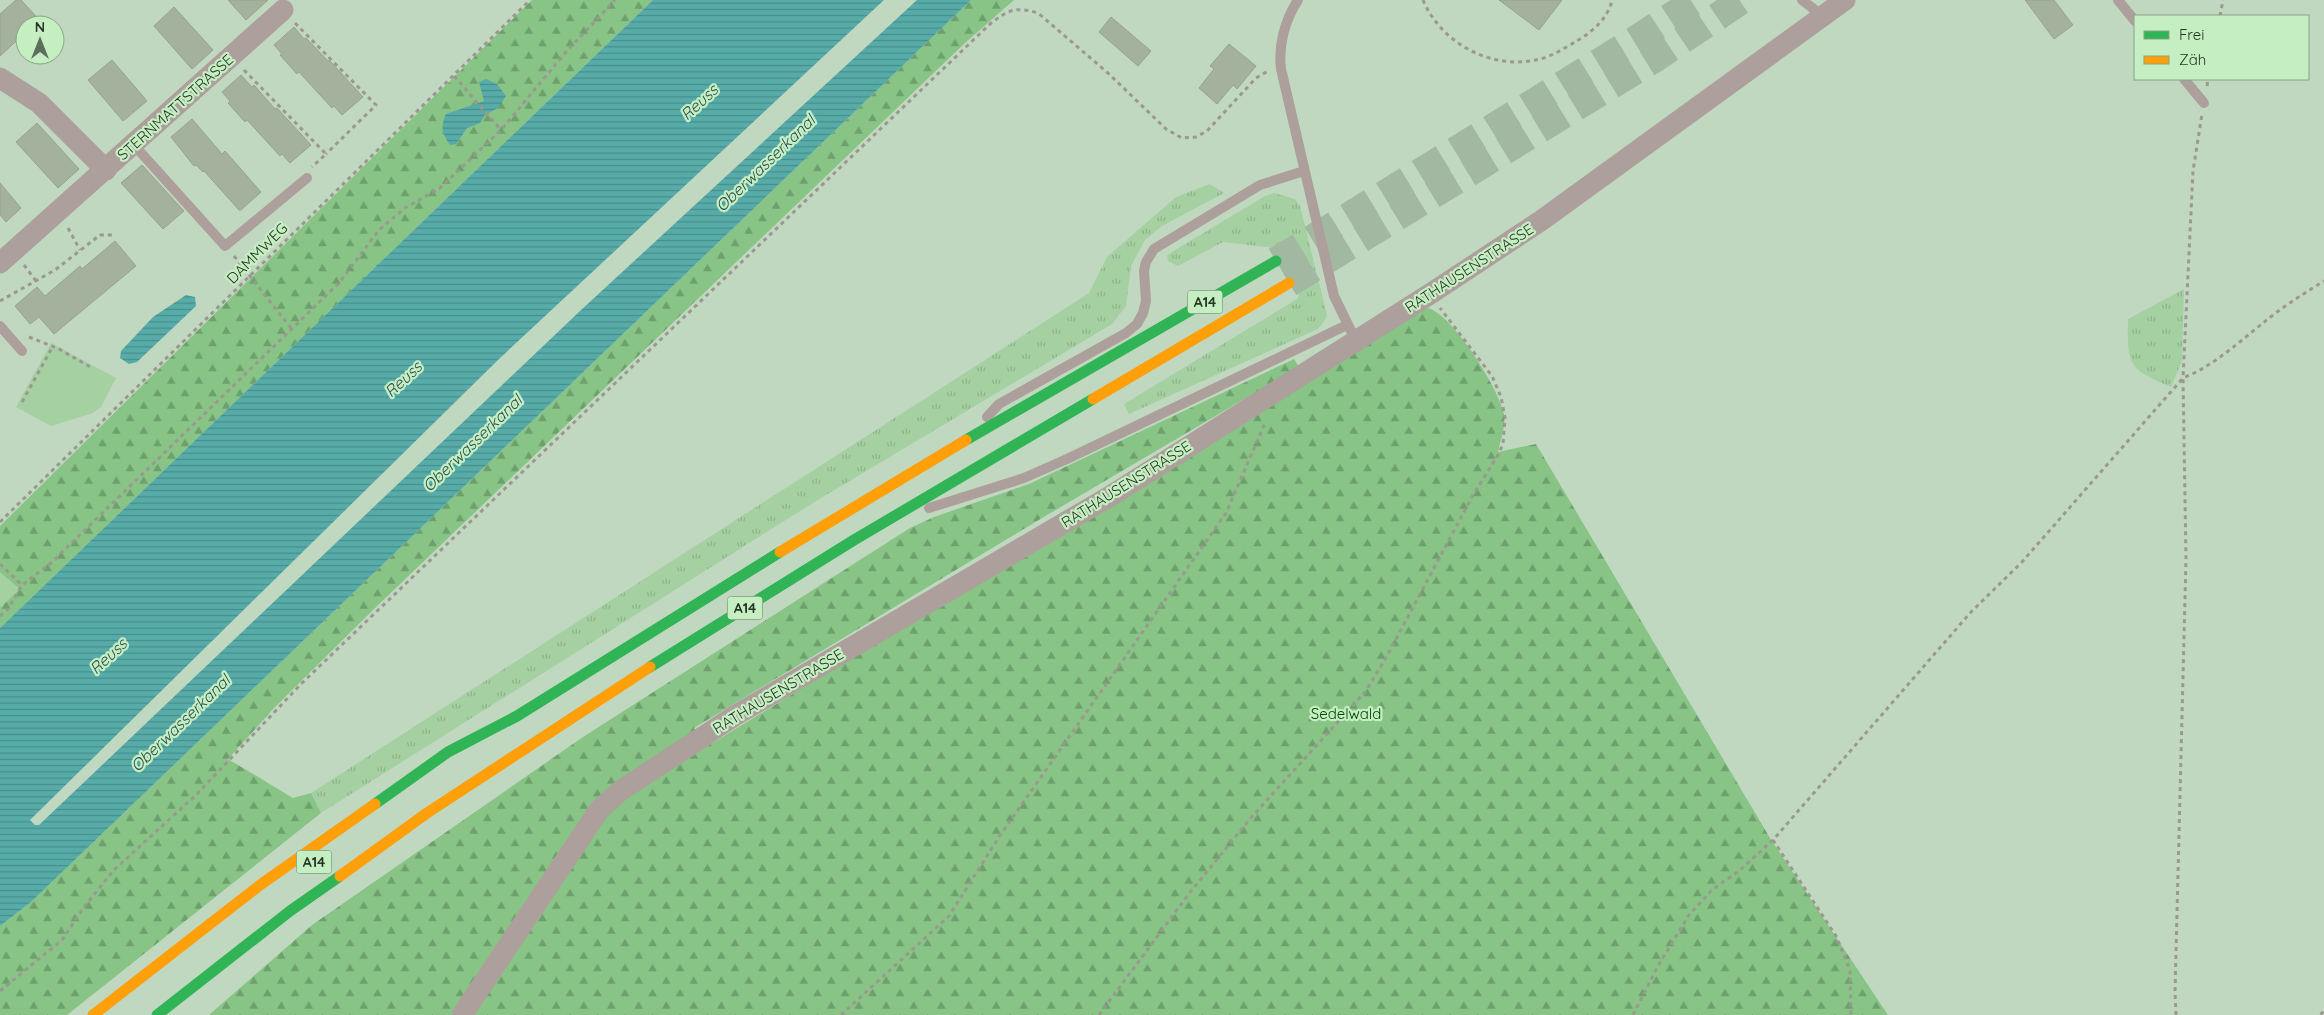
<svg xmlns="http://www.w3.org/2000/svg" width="2324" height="1015" font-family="Quicksand,sans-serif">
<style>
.grass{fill:url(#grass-tufts)}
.forest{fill:url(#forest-firs)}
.park{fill:#a4d0a2}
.water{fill:url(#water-rules)}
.building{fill:#a4b29d;stroke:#96a38f}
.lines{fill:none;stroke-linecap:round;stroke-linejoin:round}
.highway-tunnel{stroke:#a2b8a1;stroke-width:28;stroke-dasharray:28 14;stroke-linecap:butt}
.path{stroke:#9c9890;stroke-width:3;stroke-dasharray:4 4;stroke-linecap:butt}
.lane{stroke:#ad9f9b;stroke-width:10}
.street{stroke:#ad9f9b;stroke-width:21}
.fast{stroke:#30b455;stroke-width:11}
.slow{stroke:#ff9f0a;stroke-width:11}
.labels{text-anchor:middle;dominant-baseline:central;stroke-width:4.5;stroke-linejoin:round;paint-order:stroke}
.shield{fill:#c5efc2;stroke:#566e54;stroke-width:1}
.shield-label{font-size:14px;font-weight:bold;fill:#263625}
.street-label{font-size:15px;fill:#263625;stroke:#c5efc2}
.park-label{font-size:15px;fill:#004503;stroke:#c5efc2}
.water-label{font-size:16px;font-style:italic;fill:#2c4c4f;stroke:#c5efc2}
</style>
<defs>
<pattern id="grass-tufts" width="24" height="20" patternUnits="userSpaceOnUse" patternTransform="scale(1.25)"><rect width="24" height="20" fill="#a4d0a2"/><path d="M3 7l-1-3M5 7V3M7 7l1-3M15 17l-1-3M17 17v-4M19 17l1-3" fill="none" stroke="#8db38b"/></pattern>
<pattern id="forest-firs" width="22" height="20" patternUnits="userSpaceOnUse" patternTransform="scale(1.25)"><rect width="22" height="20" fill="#87c485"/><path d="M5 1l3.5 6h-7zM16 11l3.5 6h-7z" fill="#6ea06d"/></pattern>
<pattern id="water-rules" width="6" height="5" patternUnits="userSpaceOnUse" patternTransform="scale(1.25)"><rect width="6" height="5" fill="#57acaa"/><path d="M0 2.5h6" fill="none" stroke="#488d8a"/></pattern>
</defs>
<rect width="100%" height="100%" fill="#c1d8c0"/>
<g class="grass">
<polygon points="1210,184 1224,193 1162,226 1145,240 1131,266 1126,306 1112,324 816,501 321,813 311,793 1089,293 1107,257 1176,197"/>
<polygon points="1274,193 1295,199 1300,206 1327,315 1325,320 1318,329 1129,414 1124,404 1297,299 1299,295 1274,248 1223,242 1178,266 1168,261 1167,255 1265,196"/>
<path d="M2184,289L2182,361L2171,387C2128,369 2127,365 2128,319Z"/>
</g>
<g class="forest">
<polygon points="532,0 653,0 0,628 0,526"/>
<polygon points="971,0 1014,0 965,43 374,609 274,708 228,759 293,798 311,793 321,813 67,1015 0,1015 0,926 31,902"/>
<path d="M1428,308C1453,315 1499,389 1504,414C1506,426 1500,441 1498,452L1536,444L1770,838L1888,1015H209L312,925L583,737L910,528L934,517L1029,484L1294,359L1299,367L1042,518L694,728L706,747L1420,311Z"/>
</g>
<g class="park">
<polygon points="51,343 116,378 101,407 93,413 51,426 16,407"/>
<polygon points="0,572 20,589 0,608"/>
</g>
<g class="water">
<polygon points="653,0 884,0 499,359 30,820 35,825 39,825 580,311 917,0 971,0 31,902 0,926 0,628"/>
<path d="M486,79L497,84L506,96L498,108L485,115L480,123L467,128L456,144L450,145C442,133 440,127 446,114L484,101L479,82Z"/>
<polygon points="186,295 195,297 196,306 137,362 129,364 120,358 121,351 153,317"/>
</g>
<g class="building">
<polygon points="16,0 21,0 44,25 25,25 25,33 0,56 0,14"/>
<polygon points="228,0 268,0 246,20"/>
<polygon points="1499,0 1562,0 1539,30"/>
<polygon points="2025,0 2054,0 2073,25 2054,39"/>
<polygon points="174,7 213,50 192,69 154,26"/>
<polygon points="1111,17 1151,51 1138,66 1099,32"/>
<polygon points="294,27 304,39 306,38 328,61 329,60 363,97 342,115 334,106 332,108 299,72 297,74 280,55 282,54 274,45"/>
<polygon points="1229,44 1256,66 1237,89 1233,85 1217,104 1199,88 1214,69 1210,66"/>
<polygon points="112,60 147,101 123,121 88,80"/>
<polygon points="241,75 252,87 254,85 275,109 277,108 311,145 290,163 282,154 280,156 247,120 245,122 228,103 230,101 222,92"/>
<polygon points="192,119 222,154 225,151 261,192 241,210 239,210 204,171 203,172 196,165 194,166 171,137"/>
<polygon points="37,123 79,169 58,188 16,142"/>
<polygon points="142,165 184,211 163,229 121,183"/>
<polygon points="0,183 21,208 6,222 0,215"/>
<polygon points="115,241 136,266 54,334 39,317 30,324 15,306 37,287 45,296 80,266 82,269"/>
</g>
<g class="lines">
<g class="highway-tunnel">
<polyline points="1276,261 1635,40 1696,0"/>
<polyline points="1289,283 1651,61 1742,0"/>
</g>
<g class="path">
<path d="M1423,0C1442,45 1494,71 1540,59C1552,56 1565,48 1575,42C1591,33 1608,19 1612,0"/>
<polyline points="2220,16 2223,0"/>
<polyline points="295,23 376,105 326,154"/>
<polyline points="244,70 326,154 312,167"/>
<polyline points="454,76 501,130"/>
<polyline points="2207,86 2208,79"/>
<polyline points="68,228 80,250"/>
<polyline points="234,256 291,328"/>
<polyline points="24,265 36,281"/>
<polyline points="0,301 55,270 100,235 113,235"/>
<polyline points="29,337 59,349 92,368"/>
<polyline points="22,402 53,346"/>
<polyline points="0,522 530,0"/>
<polyline points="0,564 22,585"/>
<polyline points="0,616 8,609 22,585 51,563 339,283 379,230 405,208 440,188 501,130 566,52 615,0"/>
<polyline points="1773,840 1836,936 1850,970 1851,1015"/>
<path d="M0,991L62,940L84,907L114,870L196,795L302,683L990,24C1008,10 1015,6 1038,13L1108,73L1166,129L1182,138L1196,137L1207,131L1256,78L1268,71"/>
<polyline points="841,1015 949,916 999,837 1226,513 1266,421"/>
<polyline points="1099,1015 1188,895 1249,820 1366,691 1388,654 1473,495 1498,455 1503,444 1505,418 1501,397 1492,376 1440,308"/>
<path d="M1633,1015L1658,966L1689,915L1713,889L1739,871L1773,840L1971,612L2022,562L2183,378C2213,366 2238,343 2263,323C2281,308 2303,294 2324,281"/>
<polyline points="2176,1015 2175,992 2186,559 2183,378 2193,171 2202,114"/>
<polyline points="2321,1015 2324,1009"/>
</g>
<g class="lane">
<path d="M1298,0C1285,20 1278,45 1281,69L1334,296L1356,341"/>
<polyline points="1802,0 1823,16"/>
<polyline points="2118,0 2135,21"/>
<polyline points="2184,79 2204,103"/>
<polyline points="134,145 225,246 307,178"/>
<polyline points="0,326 22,351"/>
<polyline points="987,417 999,404 1126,333 1137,324 1143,313 1146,301 1144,271 1146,262 1154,249 1260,185 1304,171"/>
<polyline points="929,508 1024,478 1067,459 1347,325"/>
</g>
<g class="street">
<polyline points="0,78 39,103 106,170"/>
<polyline points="0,263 283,10"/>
<polyline points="462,1015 599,810 620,791 736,715 1112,495 1430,294 1542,220 1845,0"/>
</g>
<g class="fast">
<polyline points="966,440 1276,261"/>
<polyline points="650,667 854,540 1093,399"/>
<polyline points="375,804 448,752 517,716 780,552"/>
<polyline points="157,1015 290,911 340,876"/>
</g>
<g class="slow">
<polyline points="1093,399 1289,283"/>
<polyline points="780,552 966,440"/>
<polyline points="340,876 427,813 650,667"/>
<polyline points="93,1015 260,885 375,804"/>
</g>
</g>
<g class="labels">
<g class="shield">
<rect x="1187.5" y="290.5" width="35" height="23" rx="4"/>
<rect x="727.5" y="596.5" width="35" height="23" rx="4"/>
<rect x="296.5" y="850.5" width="35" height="23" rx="4"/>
</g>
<g class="shield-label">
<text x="1205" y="302">A14</text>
<text x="745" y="608">A14</text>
<text x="314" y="862">A14</text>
</g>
<g class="street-label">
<text transform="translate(175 107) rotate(-42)">STERNMATTSTRASSE</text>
<text transform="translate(257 253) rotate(-45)">DAMMWEG</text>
<text transform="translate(1469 268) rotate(-33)">RATHAUSENSTRASSE</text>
<text transform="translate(1126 484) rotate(-32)">RATHAUSENSTRASSE</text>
<text transform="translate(778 691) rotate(-31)">RATHAUSENSTRASSE</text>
</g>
<g class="park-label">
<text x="1346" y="713">Sedelwald</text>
</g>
<g class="water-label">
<text transform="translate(699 102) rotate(-43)">Reuss</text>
<text transform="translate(765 163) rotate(-44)">Oberwasserkanal</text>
<text transform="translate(403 379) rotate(-43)">Reuss</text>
<text transform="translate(472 443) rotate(-44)">Oberwasserkanal</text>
<text transform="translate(108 656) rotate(-43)">Reuss</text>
<text transform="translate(180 723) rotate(-44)">Oberwasserkanal</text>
</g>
</g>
<rect x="2134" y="15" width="175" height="65" fill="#c5efc2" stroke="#85a583"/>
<rect x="2144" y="31" width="25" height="8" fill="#30b455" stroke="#85a583"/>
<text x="2179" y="40" font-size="15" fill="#263625">Frei</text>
<rect x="2144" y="56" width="25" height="8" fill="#ff9f0a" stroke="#85a583"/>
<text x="2179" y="65" font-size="15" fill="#263625">Zäh</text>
<g transform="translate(40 40)"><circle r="24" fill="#c5efc2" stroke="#85a583"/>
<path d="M0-4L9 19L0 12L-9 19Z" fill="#5c6f5b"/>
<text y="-8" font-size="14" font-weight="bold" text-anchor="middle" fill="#263625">N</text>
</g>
</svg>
